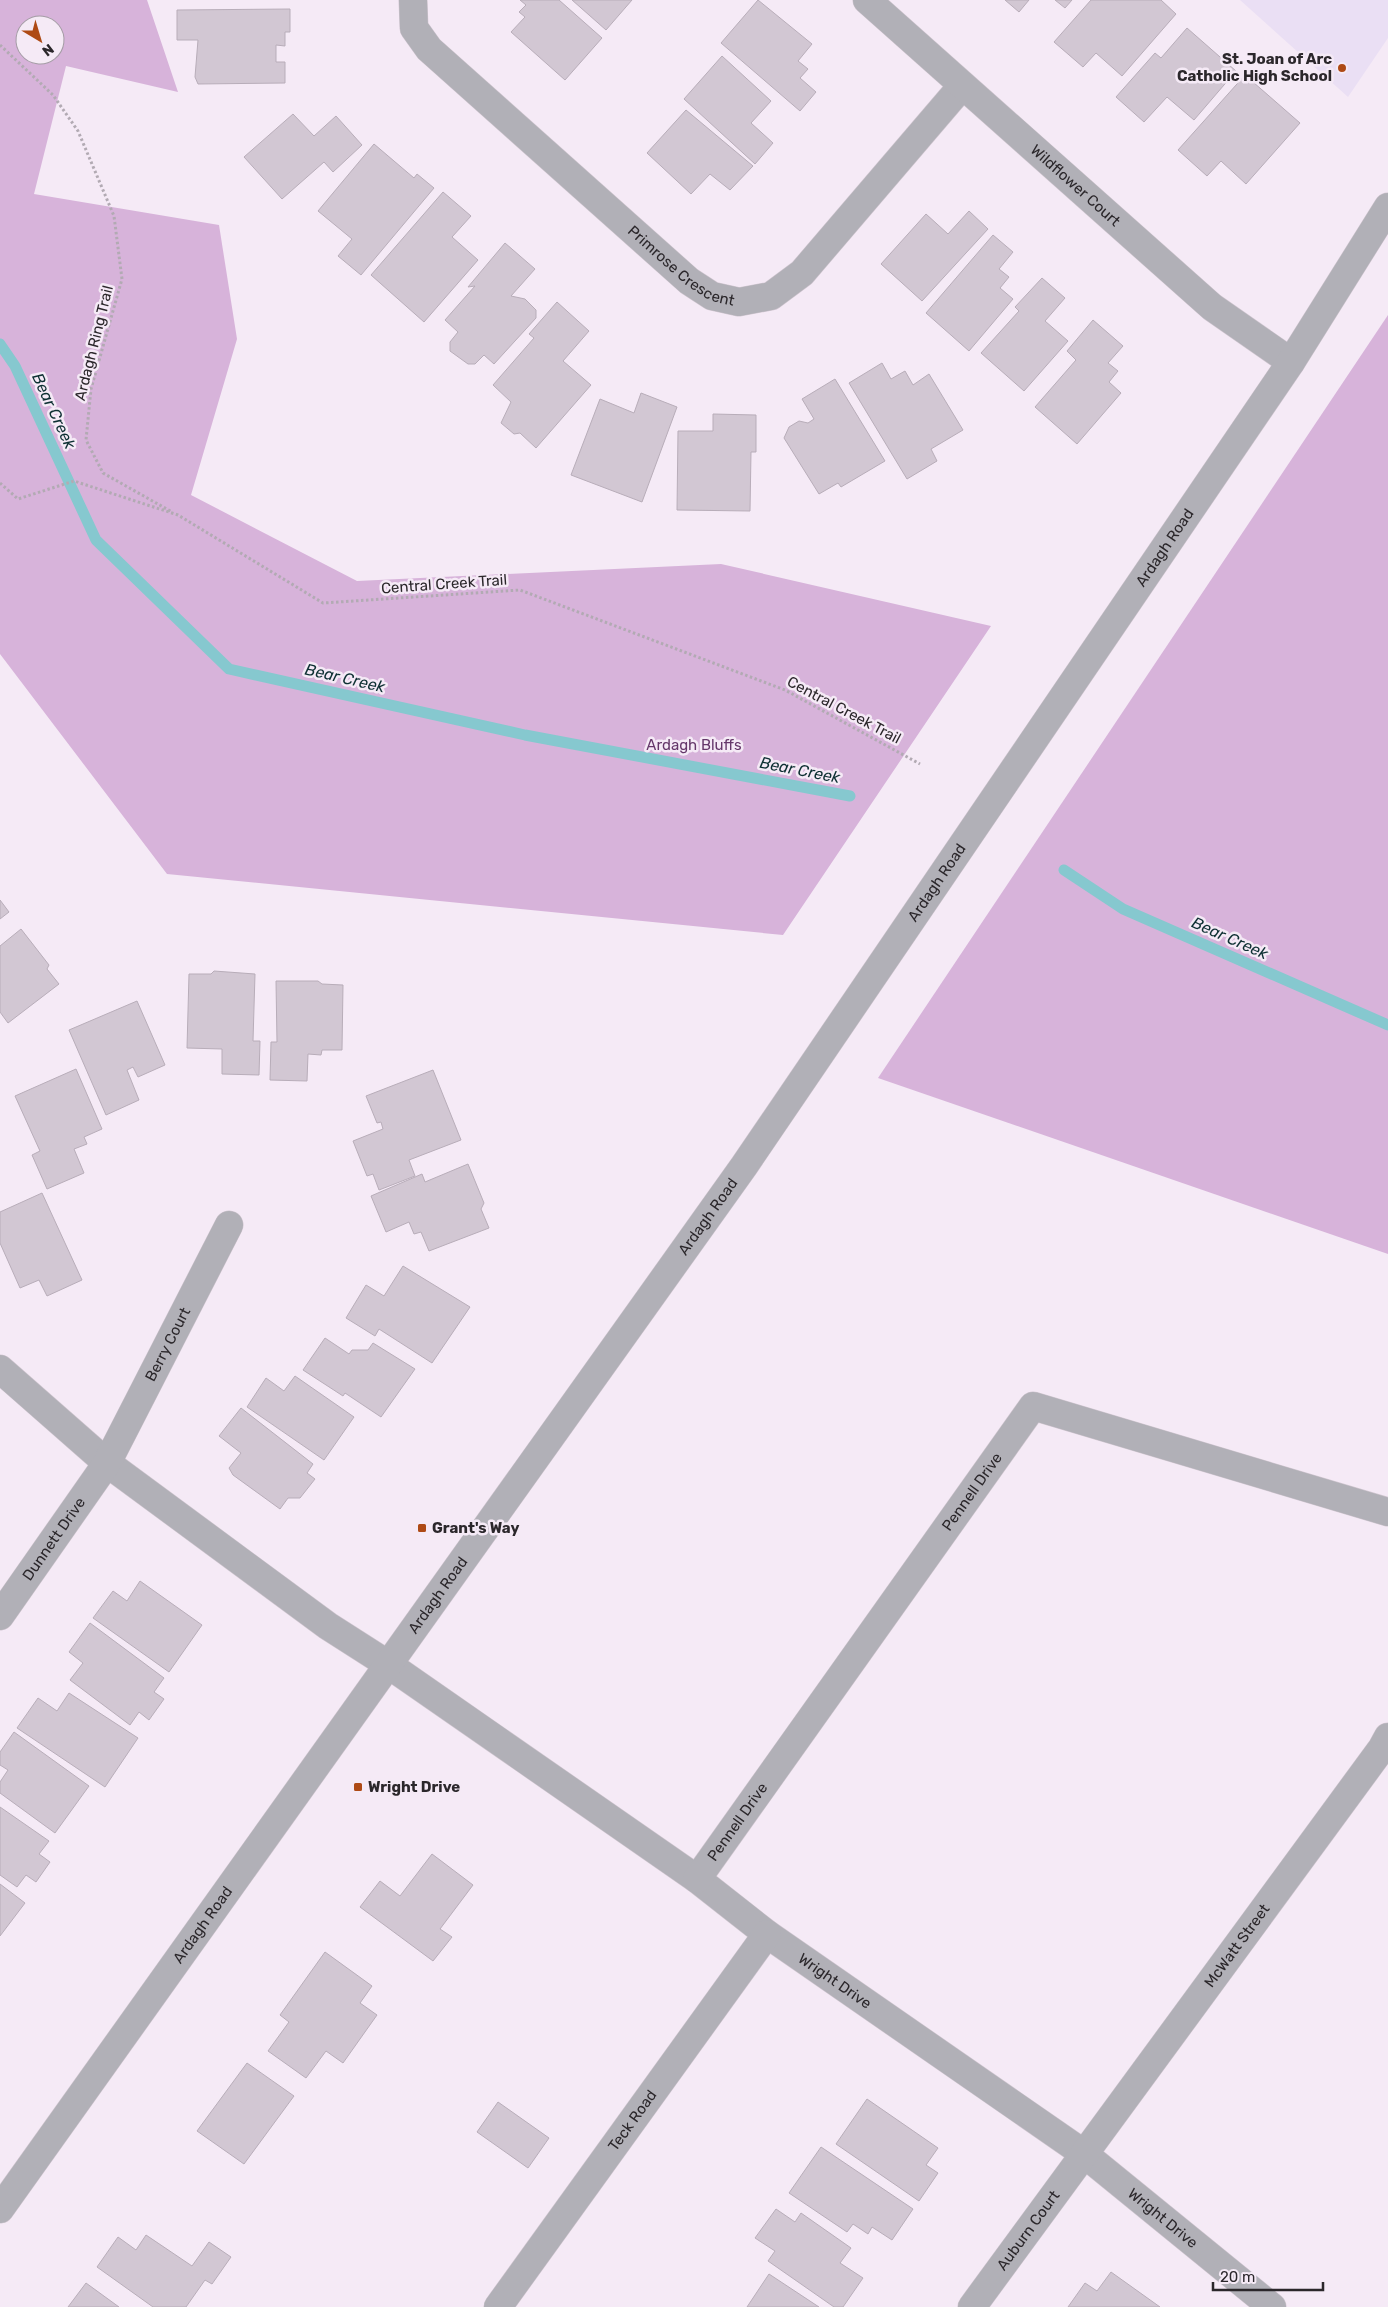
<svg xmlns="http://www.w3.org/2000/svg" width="1388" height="2307" font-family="Rubik,sans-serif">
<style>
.education{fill:#eadff4}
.green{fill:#d7b3da;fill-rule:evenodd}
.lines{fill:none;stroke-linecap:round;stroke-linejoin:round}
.stream{stroke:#86c8cf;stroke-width:11}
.building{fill:#d2c7d3;stroke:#b8adb9}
.minor-casing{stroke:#d1c7d1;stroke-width:29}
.tertiary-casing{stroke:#d1c7d1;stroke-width:29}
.path{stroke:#b2aab3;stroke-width:3;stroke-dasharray:2.5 2.5;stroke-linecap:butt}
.minor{stroke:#b1b0b7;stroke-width:28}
.tertiary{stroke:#b1b0b7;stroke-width:28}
.poi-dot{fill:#ae4a15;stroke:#f5eaf6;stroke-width:2}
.labels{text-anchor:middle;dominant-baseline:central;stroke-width:5;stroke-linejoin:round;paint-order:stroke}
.poi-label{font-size:15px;font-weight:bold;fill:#2b272b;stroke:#f5eaf6;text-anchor:start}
.street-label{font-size:15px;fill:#2b272b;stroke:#f5eaf6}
.park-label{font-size:15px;fill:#65376a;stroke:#f5eaf6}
.water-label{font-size:16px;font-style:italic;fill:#0e3033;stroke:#f5eaf6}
</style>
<rect width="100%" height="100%" fill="#f5eaf6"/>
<polygon class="education" points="1240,0 1388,0 1388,38 1348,97"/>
<g class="green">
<path d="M0,0H147L178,92L66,66L34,194L219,225L237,339L191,495L357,581L721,564L991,626L783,935L167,874L0,654ZM25,25H55V55H25Z"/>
<polygon points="1388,315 1388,1254 878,1078"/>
</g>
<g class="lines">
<g class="stream">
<polyline points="0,344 15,366 96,540 229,669 525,735 850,796"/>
<polyline points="1064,870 1123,909 1388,1025"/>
</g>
</g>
<g class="building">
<polygon points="520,0 559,0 602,38 565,80 511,32 525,17 519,12 526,5"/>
<polygon points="572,0 632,0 606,30"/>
<polygon points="758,0 812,44 798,61 808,69 800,78 816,92 800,111 721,43"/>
<polygon points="1005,0 1029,0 1019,12"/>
<polygon points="1055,0 1072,0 1065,8"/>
<polygon points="1091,0 1161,0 1176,14 1122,76 1096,53 1083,67 1054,42"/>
<polygon points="290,9 290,32 285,32 285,46 276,45 276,62 285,62 285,83 198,84 195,77 198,40 177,40 177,10"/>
<polygon points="1187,28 1236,71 1194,120 1167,97 1144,122 1116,97 1155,53 1161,58"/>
<polygon points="722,56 771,101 751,123 773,143 755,164 684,99"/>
<polygon points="1245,75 1300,123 1246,184 1221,161 1207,176 1178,150"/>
<polygon points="686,110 753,166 730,190 710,174 691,194 647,153"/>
<polygon points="293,114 314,136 336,116 362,145 333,172 324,162 282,199 244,157"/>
<polygon points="374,144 414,178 417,174 434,188 361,275 338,256 352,239 318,211"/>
<polygon points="443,192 471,216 452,237 478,260 424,322 371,275"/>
<polygon points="969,211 988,229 922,301 881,264 926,214 948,234"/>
<polygon points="993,235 1013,252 999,269 1009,277 1000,288 1013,299 969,351 926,313"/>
<polygon points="505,243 535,269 511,296 525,299 536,310 536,318 494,364 484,355 475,364 468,364 450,351 450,342 458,332 445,320 475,286 468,287"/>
<polygon points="1042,278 1065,298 1045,321 1068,341 1024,391 981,353 1019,311 1015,307"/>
<polygon points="557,302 589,331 563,361 591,385 536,448 520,433 514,434 501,423 511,402 493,385 534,338 529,334"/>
<polygon points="1093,320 1123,346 1108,363 1118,371 1109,382 1121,393 1077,444 1035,407 1076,360 1067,351"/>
<polygon points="882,363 891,379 905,371 913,385 929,374 963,430 931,449 937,461 907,479 849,383"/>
<polygon points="835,379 885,461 841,487 838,483 819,494 784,438 789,427 799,421 808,423 814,419 802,399"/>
<polygon points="641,393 677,407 642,502 571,475 600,399 634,413"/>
<polygon points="713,414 756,415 756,452 751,452 750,511 677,510 678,431 713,431"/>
<polygon points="0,900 9,912 0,919"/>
<polygon points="21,929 49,965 47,969 59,984 8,1023 0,1012 0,946"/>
<polygon points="214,971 255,974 253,1041 260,1041 259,1075 222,1074 222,1049 187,1048 189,974 211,974"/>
<polygon points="276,981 318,981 322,984 343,985 342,1050 322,1050 321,1055 308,1054 307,1081 270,1080 271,1042 277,1042"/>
<polygon points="137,1001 165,1065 138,1077 133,1067 127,1070 139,1100 106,1115 69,1030"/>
<polygon points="76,1069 102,1129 84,1137 87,1144 74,1149 84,1173 47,1189 32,1155 40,1151 15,1096"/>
<polygon points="433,1070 461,1140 409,1160 415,1176 379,1190 373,1174 367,1176 353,1141 383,1129 381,1122 377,1123 366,1096"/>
<polygon points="468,1164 484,1203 481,1209 489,1228 429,1251 421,1232 414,1234 409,1222 386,1232 371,1196 422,1174 425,1182"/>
<polygon points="42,1193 82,1280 47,1296 39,1280 20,1288 0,1243 0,1212"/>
<polygon points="403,1266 470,1307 432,1363 379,1329 375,1336 346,1318 366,1285 384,1296"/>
<polygon points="325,1338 349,1354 352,1350 368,1350 373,1343 415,1369 381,1417 345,1393 343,1396 303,1370"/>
<polygon points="295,1376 354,1417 324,1460 247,1407 266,1378 284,1391"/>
<polygon points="241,1408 313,1464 307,1473 315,1479 300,1498 288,1498 280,1509 233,1475 229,1468 241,1453 219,1436"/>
<polygon points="140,1581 202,1625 169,1672 93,1618 113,1591 127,1601"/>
<polygon points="90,1623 164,1678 154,1692 164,1699 149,1720 139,1712 130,1725 70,1680 83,1663 69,1652"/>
<polygon points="69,1693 138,1738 105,1787 17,1728 38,1698 57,1711"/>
<polygon points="14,1732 89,1786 55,1833 0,1793 0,1782 8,1770 0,1765 0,1752"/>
<polygon points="0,1807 49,1841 39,1854 50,1862 36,1882 26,1875 17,1887 0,1875"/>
<polygon points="432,1854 473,1885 440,1929 452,1937 433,1961 360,1907 380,1881 400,1896"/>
<polygon points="0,1884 25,1903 0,1936"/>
<polygon points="325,1952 372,1986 360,2003 377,2015 343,2063 326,2051 306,2078 268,2051 289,2022 280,2015"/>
<polygon points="247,2063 294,2096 244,2164 197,2131"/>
<polygon points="867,2099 938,2148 926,2165 938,2173 919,2201 836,2144"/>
<polygon points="498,2102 549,2138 528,2168 477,2132"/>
<polygon points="821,2147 913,2209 892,2240 872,2227 868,2234 853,2224 847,2232 789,2193"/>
<polygon points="776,2209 795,2222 801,2213 851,2248 840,2263 863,2278 843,2307 834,2307 768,2261 775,2251 755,2238"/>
<polygon points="146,2235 192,2266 209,2242 231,2257 212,2284 205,2280 186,2307 153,2307 97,2267 118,2237 136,2250"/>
<polygon points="1111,2272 1160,2307 1068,2307 1085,2283 1097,2291"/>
<polygon points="769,2274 819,2307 747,2307"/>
<polygon points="86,2283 119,2307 68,2307"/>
</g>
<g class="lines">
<g class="minor-casing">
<g id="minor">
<path id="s1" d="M413,0L414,28L429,49L689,281L712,296L739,302L771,296L802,273L962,86"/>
<path id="s2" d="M867,0L1212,307L1291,362"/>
<path id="s3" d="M0,1369L107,1463L328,1626L389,1665L697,1879L767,1934L1083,2153L1272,2307"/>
<path id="s4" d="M0,1616L107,1463L229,1225"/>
<path id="s5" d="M697,1879L1033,1406L1388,1512"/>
<path id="s6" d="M498,2307L767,1934"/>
<path id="s7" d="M972,2307L1382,1748L1388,1737"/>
</g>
</g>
<g class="tertiary-casing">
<g id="tertiary">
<path id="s8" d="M0,2209L744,1166L1291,362L1388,207"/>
</g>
</g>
<g class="path">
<polyline points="0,45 53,95 78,131 114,216 122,279 91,389 86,440 103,473 172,512"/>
<polyline points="0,483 18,499 74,481 178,515 323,603 520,590 785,690 920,764"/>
</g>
<use href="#minor" class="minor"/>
<use href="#tertiary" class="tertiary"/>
</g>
<g class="poi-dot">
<circle cx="1342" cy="68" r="5"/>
<rect x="417" y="1523" width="10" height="10" rx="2.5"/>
<rect x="353" y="1782" width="10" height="10" rx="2.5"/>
</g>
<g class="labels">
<g class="poi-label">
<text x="1332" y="59" text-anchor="end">St. Joan of Arc<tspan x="1332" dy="17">Catholic High School</tspan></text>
<text x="432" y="1528">Grant's Way</text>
<text x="368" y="1787">Wright Drive</text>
</g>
<g class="street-label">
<text stroke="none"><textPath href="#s2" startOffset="279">Wildflower Court</textPath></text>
<text stroke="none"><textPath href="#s1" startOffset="388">Primrose Crescent</textPath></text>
<text transform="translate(94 343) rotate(-76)">Ardagh Ring Trail</text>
<text stroke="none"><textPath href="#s8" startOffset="2029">Ardagh Road</textPath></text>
<text transform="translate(444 584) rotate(-4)">Central Creek Trail</text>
<text transform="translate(844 710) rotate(28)">Central Creek Trail</text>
<text stroke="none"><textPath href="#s8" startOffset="1624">Ardagh Road</textPath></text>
<text stroke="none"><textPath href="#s8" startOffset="1219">Ardagh Road</textPath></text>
<text stroke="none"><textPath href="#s4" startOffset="320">Berry Court</textPath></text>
<text stroke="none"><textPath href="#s5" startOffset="475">Pennell Drive</textPath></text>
<text stroke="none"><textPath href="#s4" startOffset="94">Dunnett Drive</textPath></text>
<text stroke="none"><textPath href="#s8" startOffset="754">Ardagh Road</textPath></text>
<text stroke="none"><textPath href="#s5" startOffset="70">Pennell Drive</textPath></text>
<text stroke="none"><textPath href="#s8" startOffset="349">Ardagh Road</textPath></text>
<text stroke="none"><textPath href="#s7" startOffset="448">McWatt Street</textPath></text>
<text stroke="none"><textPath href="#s3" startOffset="1036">Wright Drive</textPath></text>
<text stroke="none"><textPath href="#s6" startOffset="230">Teck Road</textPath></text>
<text stroke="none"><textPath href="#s3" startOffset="1441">Wright Drive</textPath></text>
<text stroke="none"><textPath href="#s7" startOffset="95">Auburn Court</textPath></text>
</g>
<g class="park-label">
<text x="694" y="745">Ardagh Bluffs</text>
</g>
<g class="water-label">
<text transform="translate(54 411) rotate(65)">Bear Creek</text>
<text transform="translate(345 678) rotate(13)">Bear Creek</text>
<text transform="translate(800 770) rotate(11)">Bear Creek</text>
<text transform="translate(1230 938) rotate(24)">Bear Creek</text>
</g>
</g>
<g transform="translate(40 40) rotate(142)"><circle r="24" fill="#f5eaf6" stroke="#a49ca5"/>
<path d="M0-4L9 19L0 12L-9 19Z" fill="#ae4a15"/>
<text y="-8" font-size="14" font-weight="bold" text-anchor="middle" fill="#2b272b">N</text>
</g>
<path d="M1213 2282v8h110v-8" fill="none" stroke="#2b272b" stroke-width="2.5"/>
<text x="1220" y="2282" font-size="15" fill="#2b272b" stroke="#f5eaf6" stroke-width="4" paint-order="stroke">20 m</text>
</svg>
